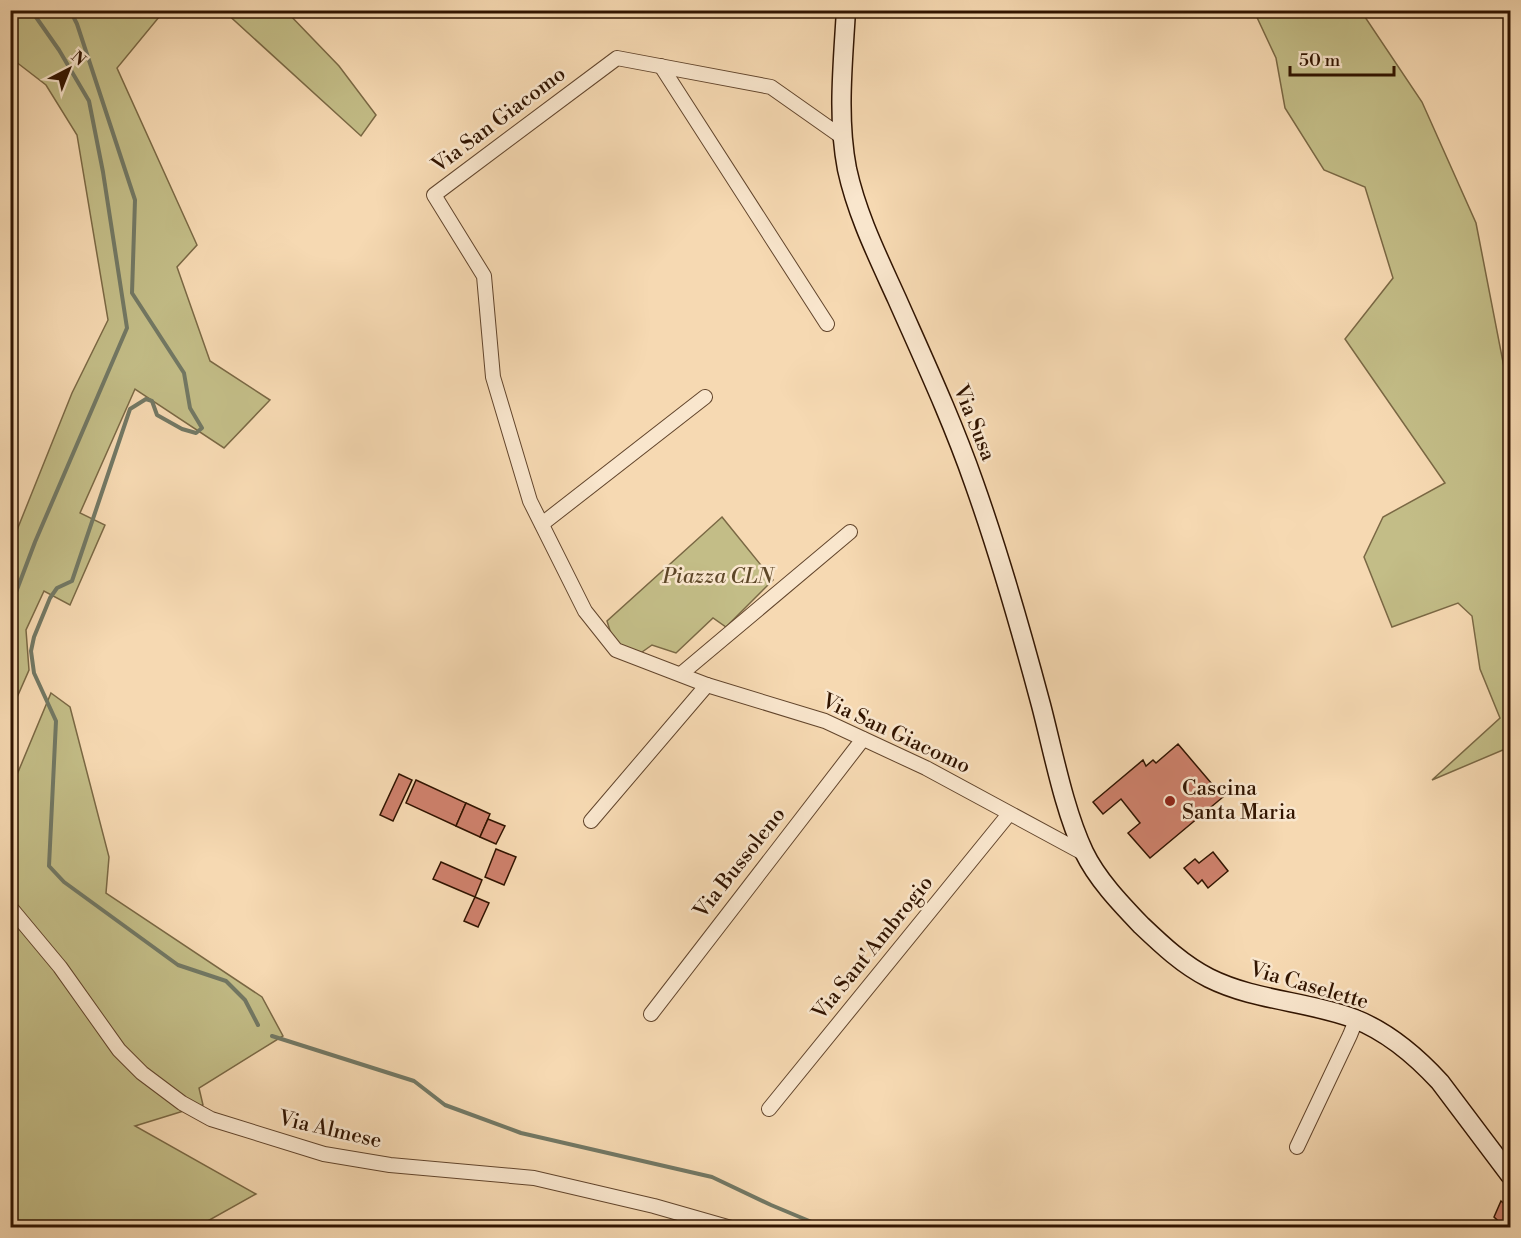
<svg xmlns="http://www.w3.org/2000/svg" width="1521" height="1238" font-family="'Libre Bodoni',serif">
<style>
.green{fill:#c3bd87;stroke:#7a6844;stroke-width:1.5}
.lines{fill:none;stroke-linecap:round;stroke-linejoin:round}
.stream{stroke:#727864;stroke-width:4}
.building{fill:#ce816c;stroke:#311400;stroke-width:1.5}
.minor-casing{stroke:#62452c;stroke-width:16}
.secondary-casing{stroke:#311400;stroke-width:21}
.minor{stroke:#f9e6cd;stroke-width:14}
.secondary{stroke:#f9e6cd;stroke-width:18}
.poi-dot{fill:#8f2418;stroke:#f9e6cd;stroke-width:2}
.labels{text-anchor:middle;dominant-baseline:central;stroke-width:5;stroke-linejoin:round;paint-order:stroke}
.street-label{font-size:21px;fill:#311400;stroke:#f9e6cd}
.park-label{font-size:21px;font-style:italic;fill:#5d4728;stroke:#f9e6cd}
.poi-label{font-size:21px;fill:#311400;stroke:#f9e6cd;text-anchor:start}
</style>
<rect width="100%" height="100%" fill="#f6d9b2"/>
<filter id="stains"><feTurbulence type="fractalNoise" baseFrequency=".00333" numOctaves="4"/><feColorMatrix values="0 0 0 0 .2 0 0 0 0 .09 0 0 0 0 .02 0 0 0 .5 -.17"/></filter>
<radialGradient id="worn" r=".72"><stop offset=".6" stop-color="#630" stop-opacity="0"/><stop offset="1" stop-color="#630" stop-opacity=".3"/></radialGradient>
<g class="green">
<polygon points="11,10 164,11 117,68 197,245 177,267 210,361 270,400 224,448 135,389 80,513 105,525 70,605 44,591 26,630 29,670 11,711 11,545 72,393 108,320 77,135 46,85 11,58"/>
<polygon points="224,11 286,11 339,66 376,115 361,136"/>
<polygon points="1254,11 1361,11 1422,102 1476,223 1510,398 1510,747 1432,780 1500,718 1480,669 1472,616 1458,603 1392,627 1364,557 1383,517 1445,483 1345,339 1393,278 1365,187 1324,170 1285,108 1276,58"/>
<polygon points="722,517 773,580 726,627 713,618 676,653 652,645 635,657 616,650 607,621"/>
<polygon points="51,693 70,707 109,857 106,893 262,997 283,1036 199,1088 203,1105 135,1126 256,1194 197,1227 11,1228 11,789"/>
</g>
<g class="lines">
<g class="stream">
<polyline points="70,10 77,24 135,200 132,293 184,373 190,408 202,428 196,433 182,429 157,415 152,401 146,399 130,409 72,581 57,588 50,598 34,637 31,651 34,673 56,721 49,866 64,882 178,965 226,981 245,1000 258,1025"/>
<polyline points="10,608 35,542 127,328 103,172 89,101 59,50 31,10"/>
<polyline points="272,1036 414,1081 445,1105 521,1133 712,1177 771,1205 826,1228"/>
</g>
</g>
<g class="building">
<polygon points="1178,744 1223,797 1150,858 1128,833 1140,823 1121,799 1103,814 1093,802 1143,760 1146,766 1153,760 1156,763"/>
<polygon points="399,774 412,780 393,821 380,815"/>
<polygon points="416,780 466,803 456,826 406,803"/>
<polygon points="466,803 490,814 480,837 456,826"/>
<polygon points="488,819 505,826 496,844 480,837"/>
<polygon points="496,849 516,857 504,885 485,877"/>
<polygon points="1213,852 1228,871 1208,888 1202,880 1198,884 1184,868 1195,859 1199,863"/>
<polygon points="441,862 482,880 475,897 433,879"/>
<polygon points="475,897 489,903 478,927 464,921"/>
<polygon points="1501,1201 1510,1209 1510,1228 1506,1228 1494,1217"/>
</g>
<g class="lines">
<g class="minor-casing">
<g id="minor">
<polyline points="661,66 827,324"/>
<polyline points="842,137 771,87 617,58 434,195 484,276 493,377 530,501 585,611 616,650 707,685 825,721 926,768 1085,854"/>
<polyline points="542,524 705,397"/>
<polyline points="681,674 850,532"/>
<polyline points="591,821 707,685"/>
<polyline points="10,907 60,967 119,1050 142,1073 182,1103 211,1119 324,1154 390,1165 534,1178 654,1206 731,1228"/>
<polyline points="651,1014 863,739"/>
<polyline points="769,1109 1009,814"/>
<polyline points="1297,1147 1350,1035 1356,1020"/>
</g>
</g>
<g class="secondary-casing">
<path id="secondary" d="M846,10C843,63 837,117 847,169C857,215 878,257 897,299C924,360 952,420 974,483C1000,556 1021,630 1041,705C1053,751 1064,810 1084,852C1097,879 1120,903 1141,925C1161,944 1183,965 1209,978C1255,1001 1308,1001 1355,1019C1388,1032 1417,1057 1440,1082L1510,1175"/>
</g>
<use href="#minor" class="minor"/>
<use href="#secondary" class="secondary"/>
</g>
<circle class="poi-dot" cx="1170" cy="801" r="6"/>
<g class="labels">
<g class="street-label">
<text transform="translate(499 120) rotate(-37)">Via San Giacomo</text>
<text transform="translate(974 423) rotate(68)">Via Susa</text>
<text transform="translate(896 734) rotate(25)">Via San Giacomo</text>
<text transform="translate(740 863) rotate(-52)">Via Bussoleno</text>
<text transform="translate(873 948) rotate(-51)">Via Sant'Ambrogio</text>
<text transform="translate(1309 986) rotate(16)">Via Caselette</text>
<text transform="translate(330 1130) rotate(13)">Via Almese</text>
</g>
<g class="park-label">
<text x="718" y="577">Piazza CLN</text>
</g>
<g class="poi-label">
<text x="1182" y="789">Cascina<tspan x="1182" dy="24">Santa Maria</tspan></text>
</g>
</g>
<rect width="1521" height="1238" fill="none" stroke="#f6d9b2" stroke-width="36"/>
<rect x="12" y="12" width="1497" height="1214" fill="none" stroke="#311400" stroke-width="3"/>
<rect x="18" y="18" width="1485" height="1202" fill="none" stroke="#311400" stroke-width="1.5"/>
<g transform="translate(69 69) rotate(42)" stroke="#f9e6cd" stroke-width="4.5" paint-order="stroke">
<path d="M0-4.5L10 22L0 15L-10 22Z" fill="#311400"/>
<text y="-9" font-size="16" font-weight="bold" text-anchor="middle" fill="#311400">N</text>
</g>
<path d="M1290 66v9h104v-9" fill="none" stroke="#311400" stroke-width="3"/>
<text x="1299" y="66" font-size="18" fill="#311400" stroke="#f9e6cd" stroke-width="4.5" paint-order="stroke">50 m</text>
<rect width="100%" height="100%" filter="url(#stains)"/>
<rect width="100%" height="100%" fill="url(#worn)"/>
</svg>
